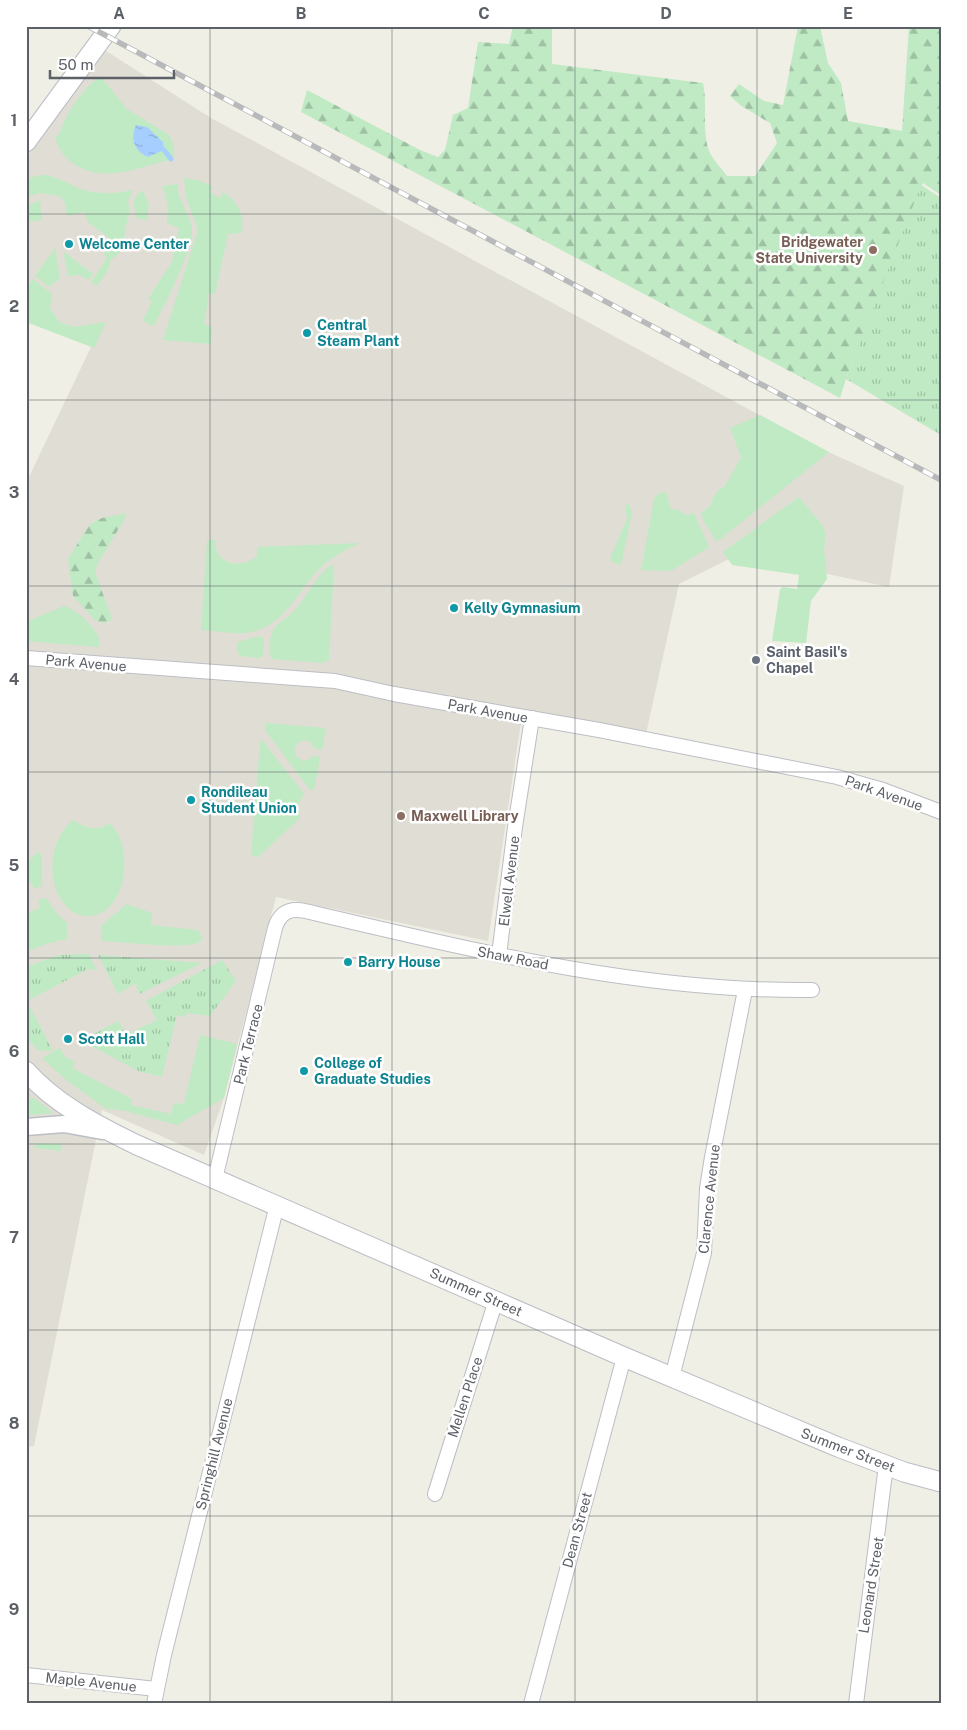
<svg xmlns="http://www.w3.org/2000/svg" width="967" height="1730" font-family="'Public Sans',sans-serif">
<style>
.education{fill:#e0ded4}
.green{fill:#bfeac4}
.forest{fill:url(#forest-firs)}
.park{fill:url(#park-tufts)}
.water{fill:url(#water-ripples)}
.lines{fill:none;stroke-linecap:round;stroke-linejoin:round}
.stream{stroke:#a6cfff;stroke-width:5}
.minor-casing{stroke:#bcbec5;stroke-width:16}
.tertiary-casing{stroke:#bcbec5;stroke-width:19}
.secondary-casing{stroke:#babdc4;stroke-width:21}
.minor{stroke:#fff;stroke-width:14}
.tertiary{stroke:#fff;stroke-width:16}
.secondary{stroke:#fff;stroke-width:19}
.rail-casing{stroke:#b8b9ba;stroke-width:5.5}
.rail{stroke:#fff;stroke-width:4;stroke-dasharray:11;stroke-linecap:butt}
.grid{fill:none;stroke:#5c6067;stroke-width:1;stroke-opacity:0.55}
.culture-dot{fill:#0f9aa8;stroke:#fff;stroke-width:2}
.education-dot{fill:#8d6e63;stroke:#fff;stroke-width:2}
.worship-dot{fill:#6b7280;stroke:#fff;stroke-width:2}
.labels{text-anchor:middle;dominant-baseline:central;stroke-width:5;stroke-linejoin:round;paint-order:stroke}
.education-label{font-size:14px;font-weight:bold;fill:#785e54;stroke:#fff;text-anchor:end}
.culture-label{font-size:14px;font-weight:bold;fill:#0d838f;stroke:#fff;text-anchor:start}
.worship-label{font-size:14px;font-weight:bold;fill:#5b616d;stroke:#fff;text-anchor:start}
.street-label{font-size:14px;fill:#5c6067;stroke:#fff}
.neatline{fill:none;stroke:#5c6067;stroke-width:2}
.grid-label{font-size:16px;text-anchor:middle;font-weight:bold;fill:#5c6067}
</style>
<defs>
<pattern id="forest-firs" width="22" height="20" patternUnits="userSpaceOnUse" patternTransform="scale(1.25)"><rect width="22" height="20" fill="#bfeac4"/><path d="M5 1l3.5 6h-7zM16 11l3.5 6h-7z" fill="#9ec1a3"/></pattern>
<pattern id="park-tufts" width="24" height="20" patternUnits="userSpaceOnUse" patternTransform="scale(1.25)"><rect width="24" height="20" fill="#bfeac4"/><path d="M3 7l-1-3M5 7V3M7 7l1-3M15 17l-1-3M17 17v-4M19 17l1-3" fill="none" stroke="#9ec1a3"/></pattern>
<pattern id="water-ripples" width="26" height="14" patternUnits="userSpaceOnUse" patternTransform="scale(1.25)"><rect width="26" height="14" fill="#a6cfff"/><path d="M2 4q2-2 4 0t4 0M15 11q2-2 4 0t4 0" fill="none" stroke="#8aabd2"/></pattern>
</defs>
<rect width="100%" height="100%" fill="#f0efe5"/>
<polygon class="education" points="103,49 211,118 826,451 904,486 889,587 737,555 679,584 646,734 523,709 488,941 276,897 224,1098 204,1155 102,1110 34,1446 26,1447 26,483 91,347 26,311 26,158"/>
<g class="green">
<path d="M101,77L127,109L169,135L174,146V159L169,156L168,160C135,169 101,184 71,162C62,155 57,146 55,136L60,134C62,119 86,83 101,77Z"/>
<path d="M40,175C55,175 64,182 78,188C94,195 115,194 133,190L128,201L130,212L125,228L124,248L111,260L107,272L97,286L91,282L107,258L104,255L114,242L87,221L85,212L67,216L65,203L60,196L39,193L26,198V179Z"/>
<path d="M184,178L197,180L213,186L210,192L220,198L223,192C238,201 246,217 241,233L228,234L215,294L209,293L204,324L212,327L211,344L163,340L198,230L186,197Z"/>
<path d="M177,184C177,200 190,213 192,229C194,248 166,301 157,320L153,326L143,321L152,301L148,299L172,262L179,228L167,223L168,206L163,186Z"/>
<path d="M143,191L149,204L147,220L135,218C136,205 129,197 143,191Z"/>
<polygon points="42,200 40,206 42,220 26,222 26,206"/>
<polygon points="55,248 60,278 49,287 35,276"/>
<polygon points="63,251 93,274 89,280 79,275 68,276"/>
<polygon points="33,279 52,294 50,308 60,323 75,327 106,322 94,348 26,322 26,287"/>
<polygon points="760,415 829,452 717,542 704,522 701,513 710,506 716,492 725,486 741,457 730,428"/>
<polygon points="664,492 667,494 671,510 677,509 685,515 694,513 709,547 671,571 641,570 654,499 658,494"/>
<polygon points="799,497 823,526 826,535 824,550 827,579 811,601 806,643 772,641 780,589 783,587 797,589 799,575 732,565 723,552"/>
<polygon points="625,503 630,506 632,513 621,565 612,562 610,558 627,519"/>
<path d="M207,540H215C214,565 241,570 257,556V547L360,543C344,550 330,558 318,570C298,591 285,623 255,631C238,636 217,631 201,630Z"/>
<path d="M334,564L329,660L323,663L272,659C268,653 269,636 274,629C278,622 288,618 294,611C307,597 317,572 334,564Z"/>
<path d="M64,606C76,609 104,633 99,647L26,641V622Z"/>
<polygon points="259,636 264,639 263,656 258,658 240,656 237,651 238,642"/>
<polygon points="266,723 326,728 322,750 314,748 311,742 304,740 299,742 294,748 296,756 303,761 310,759 313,756 320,757 314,790 310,790 265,730"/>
<polygon points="262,740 304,794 298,805 300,818 258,857 251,856 260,742"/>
<path d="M73,820C85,828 97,832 110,823C122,835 126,856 124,873C113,944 41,920 54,852C57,840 63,828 73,820Z"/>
<polygon points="38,852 42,856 42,886 34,889 31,882 26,883 26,863"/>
<polygon points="46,898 57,914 67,923 67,939 49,943 26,952 26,913 40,908 38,900"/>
<path d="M127,904L152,913L151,925L197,930L202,936L201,941C189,951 119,941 101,941L102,925Z"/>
<polygon points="200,1035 237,1044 224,1098 177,1125 121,1110 106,1109 65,1079 42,1058 60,1048 65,1057 75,1062 72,1068 132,1099 131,1105 171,1114 174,1103 184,1104"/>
<polygon points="31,1098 34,1098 53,1113 30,1115 29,1100"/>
<polygon points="35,1143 60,1144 62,1146 61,1151 35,1148"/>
</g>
<g class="forest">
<path d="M513,26H552V64L703,83C708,104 701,134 710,153C714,161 722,169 727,176H755L777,143L770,123L740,105L730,96L739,84L764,101L783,105L798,26H820L828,63L841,83L848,121L902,131L909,26H941V195L923,183L846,379L840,398L301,112L307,90L420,150L438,157L445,150L453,115L468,108L478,42L509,44Z"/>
<polygon points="126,513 124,520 98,563 95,572 112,619 105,623 96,621 73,596 68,559 90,524 102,518"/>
</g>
<g class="park">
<polygon points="921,185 941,198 941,435 846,379"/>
<polygon points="89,954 97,970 88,969 27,1001 53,1051 37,1050 26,1036 26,967 59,955"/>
<polygon points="98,955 202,963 139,994 135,983 118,994"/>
<polygon points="222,960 236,981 210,1016 187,1013 185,1017 177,1015 162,1077 138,1071 86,1043 92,1035 118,1021 127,1034 157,1020 146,1001"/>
</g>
<path class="water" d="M136,125L147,127L163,142L164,150L148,157C134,151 130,139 136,125Z"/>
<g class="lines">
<polyline class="stream" points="164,150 171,159"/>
<g class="minor-casing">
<g id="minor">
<polyline points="26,658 335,681 394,694 599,730 837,777 883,790 941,812"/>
<polyline points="499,955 515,827 532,718"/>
<path d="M215,1179L275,928C280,912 290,908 305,911C472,950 639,992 812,990"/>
<polyline points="672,1377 704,1253 707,1188 712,1157 745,990"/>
<polyline points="435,1494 496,1300"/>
<polyline points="26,1675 156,1689"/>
<polyline points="154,1704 164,1655 277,1205"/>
<polyline points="531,1704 624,1357"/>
<polyline points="856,1704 886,1465"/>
</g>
</g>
<g class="tertiary-casing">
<polyline id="tertiary" points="26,1127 64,1124 102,1131"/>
</g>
<g class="secondary-casing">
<g id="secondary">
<polyline points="26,142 111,26"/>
<path d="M26,1071C55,1104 98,1126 137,1145L624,1357L838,1447L904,1472L941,1482"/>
</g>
</g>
<use href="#minor" class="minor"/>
<use href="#tertiary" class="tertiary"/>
<use href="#secondary" class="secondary"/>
<g class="rail-casing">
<polyline id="rail" points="88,26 941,480"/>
</g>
<use href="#rail" class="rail"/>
</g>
<path class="grid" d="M210,26V1704M392,26V1704M575,26V1704M757,26V1704M26,214H941M26,400H941M26,586H941M26,772H941M26,958H941M26,1144H941M26,1330H941M26,1516H941"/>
<g class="culture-dot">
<circle cx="69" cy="244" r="5"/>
<circle cx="307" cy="333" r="5"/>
<circle cx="454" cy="608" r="5"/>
<circle cx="191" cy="800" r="5"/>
<circle cx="348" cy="962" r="5"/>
<circle cx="68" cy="1039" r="5"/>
<circle cx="304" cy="1071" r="5"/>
</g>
<g class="education-dot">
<circle cx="873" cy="250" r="5"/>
<circle cx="401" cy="816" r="5"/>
</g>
<circle class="worship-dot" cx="756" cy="660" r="5"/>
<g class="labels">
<g class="education-label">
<text x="863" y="242">Bridgewater<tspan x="863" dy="16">State University</tspan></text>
<text x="411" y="816" text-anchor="start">Maxwell Library</text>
</g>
<g class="culture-label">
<text x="79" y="244">Welcome Center</text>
<text x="317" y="325">Central<tspan x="317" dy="16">Steam Plant</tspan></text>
<text x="464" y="608">Kelly Gymnasium</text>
<text x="201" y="792">Rondileau<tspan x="201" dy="16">Student Union</tspan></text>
<text x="358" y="962">Barry House</text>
<text x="78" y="1039">Scott Hall</text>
<text x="314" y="1063">College of<tspan x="314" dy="16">Graduate Studies</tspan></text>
</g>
<g class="worship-label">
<text x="766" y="652">Saint Basil's<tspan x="766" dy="16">Chapel</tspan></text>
</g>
<g class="street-label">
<text transform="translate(86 663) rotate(5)">Park Avenue</text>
<text transform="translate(488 711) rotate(10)">Park Avenue</text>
<text transform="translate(884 793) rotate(19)">Park Avenue</text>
<text transform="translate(509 881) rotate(-83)">Elwell Avenue</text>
<text transform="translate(513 958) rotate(11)">Shaw Road</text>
<text transform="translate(248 1044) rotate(-76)">Park Terrace</text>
<text transform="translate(709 1199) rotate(-84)">Clarence Avenue</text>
<text transform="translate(476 1292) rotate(24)">Summer Street</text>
<text transform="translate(465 1397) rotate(-72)">Mellen Place</text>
<text transform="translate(848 1450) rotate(21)">Summer Street</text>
<text transform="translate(214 1454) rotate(-76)">Springhill Avenue</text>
<text transform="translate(577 1530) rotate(-75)">Dean Street</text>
<text transform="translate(871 1585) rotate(-81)">Leonard Street</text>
<text transform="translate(91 1682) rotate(6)">Maple Avenue</text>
</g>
</g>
<rect width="967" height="1730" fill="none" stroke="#ffffff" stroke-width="55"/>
<path d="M50 70v8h124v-8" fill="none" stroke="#5c6067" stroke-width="2.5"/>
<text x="58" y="70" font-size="15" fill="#5c6067" stroke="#ffffff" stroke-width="4" paint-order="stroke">50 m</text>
<rect x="28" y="28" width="912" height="1674" class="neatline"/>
<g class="grid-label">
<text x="119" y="19">A</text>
<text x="301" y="19">B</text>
<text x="484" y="19">C</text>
<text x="666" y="19">D</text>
<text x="848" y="19">E</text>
<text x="14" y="126">1</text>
<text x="14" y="312">2</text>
<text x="14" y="498">3</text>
<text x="14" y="685">4</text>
<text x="14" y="871">5</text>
<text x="14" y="1057">6</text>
<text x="14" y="1243">7</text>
<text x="14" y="1429">8</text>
<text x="14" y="1615">9</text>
</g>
</svg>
